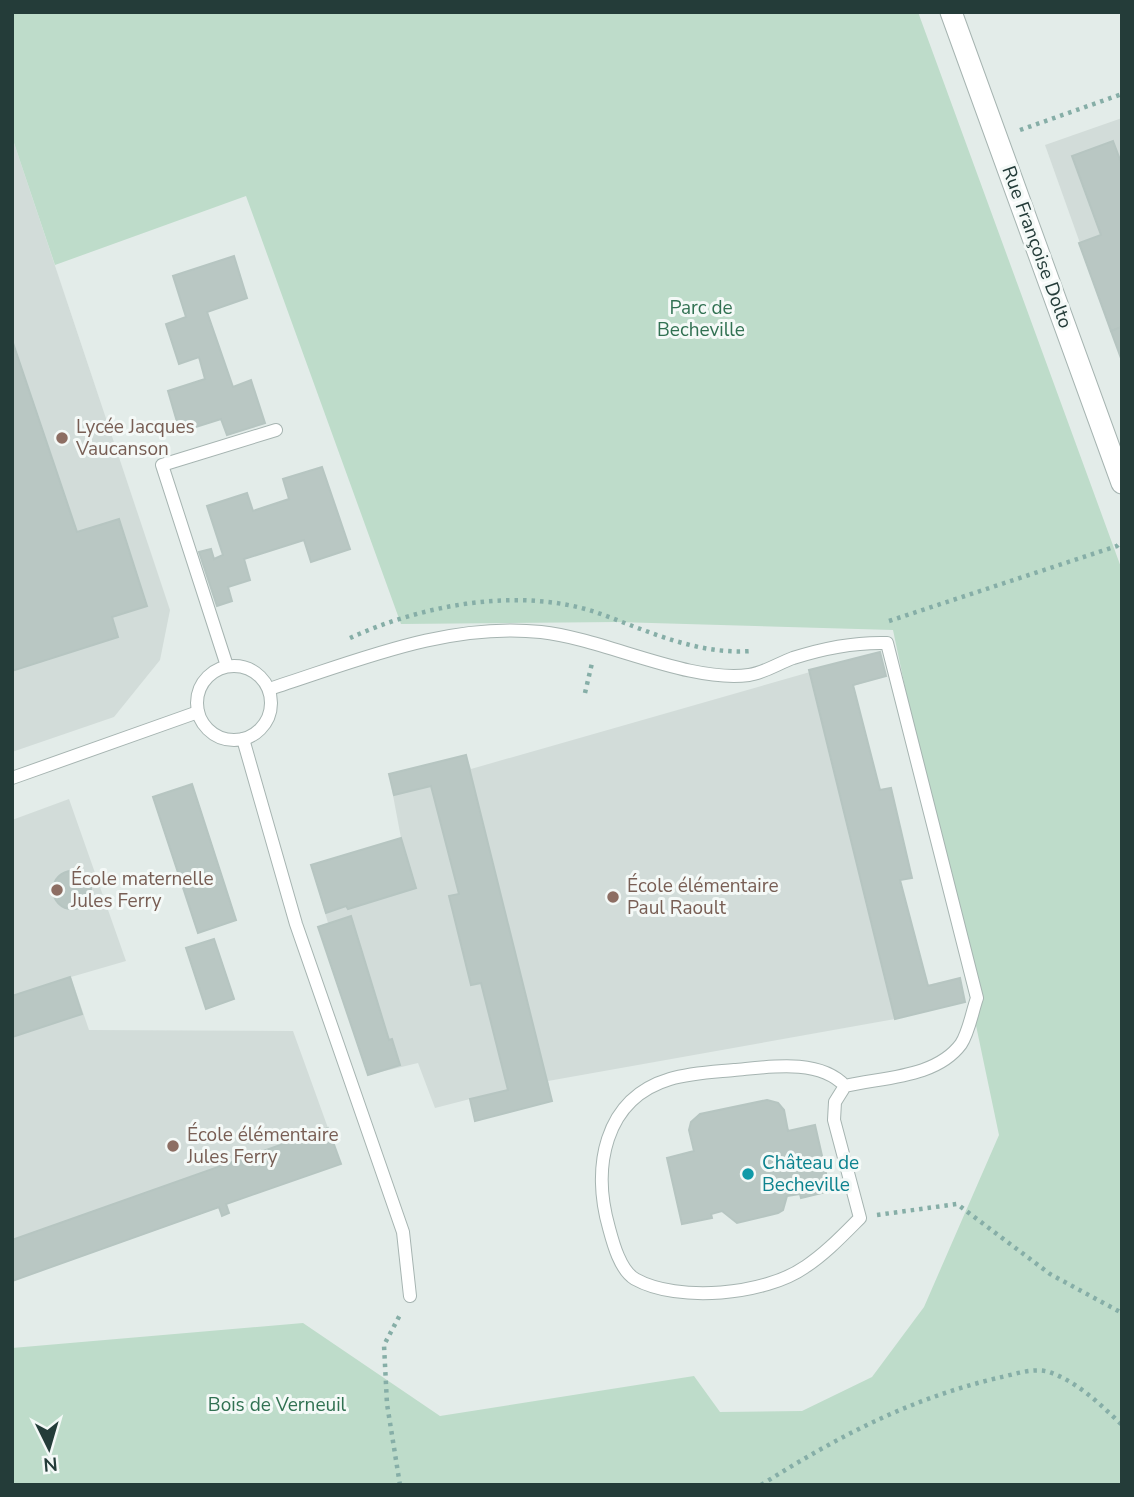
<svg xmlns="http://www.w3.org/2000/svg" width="1134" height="1497" font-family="'Nunito Sans',sans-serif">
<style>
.built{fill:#d2dcd9}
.green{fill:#bedcca}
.building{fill:#b9c7c3;stroke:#b6c5c1;stroke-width:2}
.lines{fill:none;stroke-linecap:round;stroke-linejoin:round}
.service-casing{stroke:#a6b4b1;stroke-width:14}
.minor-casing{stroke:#a6b4b1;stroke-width:23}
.path{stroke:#86aea7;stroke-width:4.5;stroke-dasharray:3.5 5;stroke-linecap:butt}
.service{stroke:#fff;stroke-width:12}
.minor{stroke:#fff;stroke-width:21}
.education-dot{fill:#8d6e63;stroke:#f4f9f7;stroke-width:2.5}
.culture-dot{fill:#0f9aa8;stroke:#f4f9f7;stroke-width:2.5}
.labels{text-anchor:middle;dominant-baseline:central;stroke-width:6;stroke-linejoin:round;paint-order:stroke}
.street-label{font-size:19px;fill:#243c39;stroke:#f4f9f7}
.park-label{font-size:19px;fill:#317152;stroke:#f4f9f7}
.education-label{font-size:19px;fill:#785e54;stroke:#f4f9f7;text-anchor:start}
.culture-label{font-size:19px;fill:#0d838f;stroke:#f4f9f7;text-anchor:start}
</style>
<rect width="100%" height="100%" fill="#e3ece9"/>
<g class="built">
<polygon points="1122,118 1122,361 1045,145"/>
<polygon points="12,137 170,610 160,660 114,717 12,752"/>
<polygon points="880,652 886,676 853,686 879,790 891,788 912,877 900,881 927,985 960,978 965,1002 895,1019 548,1081 552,1101 475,1121 470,1099 435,1108 418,1063 368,1075 318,927 328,923 311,865 401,838 389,774 466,755 471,769"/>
<polygon points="69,799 126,961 71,977 89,1030 293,1031 341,1164 226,1204 229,1213 222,1216 218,1208 12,1281 12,820"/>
</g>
<polygon class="green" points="12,12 918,12 1122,570 1122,1485 12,1485 12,1348 303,1323 440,1416 694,1376 720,1412 802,1411 872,1377 924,1307 999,1135 893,630 617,622 401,624 246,196 55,265 12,137"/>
<g class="building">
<polygon points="1113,141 1122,165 1122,327 1111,331 1079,243 1101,235 1072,156"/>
<polygon points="234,256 247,298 207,312 233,387 251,380 265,423 227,435 221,419 180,432 168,391 205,379 199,357 179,364 166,324 186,317 173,276"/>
<polygon points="1122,327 1122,361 1111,331"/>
<polygon points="12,340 77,532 119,519 147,606 112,617 118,637 12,671"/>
<polygon points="322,467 350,549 311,562 304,540 244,559 250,580 228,587 232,601 217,606 199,552 211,549 214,559 223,555 207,506 247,493 253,511 289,499 283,479"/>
<polygon points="880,652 886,676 853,685 880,790 891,788 912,878 900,880 928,986 960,978 965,1002 895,1019 809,670"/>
<polygon points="466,755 552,1101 475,1121 470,1099 508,1090 481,983 471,985 449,896 459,894 431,786 394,795 389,774"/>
<polygon points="192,784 236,920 198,933 153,797"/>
<polygon points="401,838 416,888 348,909 346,906 326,913 311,865"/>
<circle cx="72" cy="890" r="19"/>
<polygon points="351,916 389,1040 392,1039 400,1065 368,1075 318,927"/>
<polygon points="214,939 234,999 206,1009 186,948"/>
<polygon points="70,977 82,1014 12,1037 12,996"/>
<polygon points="767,1100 778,1103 784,1110 788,1131 815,1125 830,1191 801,1198 800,1194 787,1196 783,1210 778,1213 737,1223 722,1211 711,1214 712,1218 682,1224 667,1158 694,1151 689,1130 691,1122 700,1114"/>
<polygon points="328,1128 341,1164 226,1204 229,1213 222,1216 219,1207 12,1281 12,1240"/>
</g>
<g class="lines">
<g class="service-casing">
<g id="service">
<circle cx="234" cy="703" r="37"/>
<polyline points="227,666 162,465 276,430"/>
<path d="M269,689C357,661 447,622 541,632C605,639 688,683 749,675C764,673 779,663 793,658C824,648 855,642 887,643L977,998C972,1012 969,1032 961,1044C936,1078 883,1077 845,1086L835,1102L834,1120L860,1218C843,1235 825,1254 805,1267C765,1295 678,1303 635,1279C620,1270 613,1243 609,1228C592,1169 603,1099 670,1079C690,1073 713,1072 734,1070C768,1067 819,1058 845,1086"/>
<polyline points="243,739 296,924 403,1232 410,1296"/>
<polyline points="12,778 198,712"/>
</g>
</g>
<g class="minor-casing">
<polyline id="minor" points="951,12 1122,483"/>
</g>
<g class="path">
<polyline points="1020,130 1122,94"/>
<polyline points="889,621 1117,546 1122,541"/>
<path d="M350,638C422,605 520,586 598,613C648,631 697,655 751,651"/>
<polyline points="585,693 592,663"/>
<polyline points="877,1215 957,1204 1050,1274 1122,1313"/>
<polyline points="400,1485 387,1404 384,1345 401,1313"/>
<path d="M761,1485C839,1436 907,1400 997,1378C1013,1375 1033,1367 1049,1372C1078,1382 1101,1405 1122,1425"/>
</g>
<use href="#service" class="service"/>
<use href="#minor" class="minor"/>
</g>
<g class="education-dot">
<circle cx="62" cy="438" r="7"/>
<circle cx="57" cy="890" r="7"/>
<circle cx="613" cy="897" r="7"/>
<circle cx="173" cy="1146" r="7"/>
</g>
<circle class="culture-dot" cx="748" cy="1174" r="7"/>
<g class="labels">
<g class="street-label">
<text transform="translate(1037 247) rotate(70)">Rue Françoise Dolto</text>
</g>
<g class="park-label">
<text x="701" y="308">Parc de<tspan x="701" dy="22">Becheville</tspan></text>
<text x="277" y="1405">Bois de Verneuil</text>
</g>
<g class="education-label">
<text x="76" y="427">Lycée Jacques<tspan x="76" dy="22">Vaucanson</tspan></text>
<text x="71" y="879">École maternelle<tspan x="71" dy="22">Jules Ferry</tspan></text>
<text x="627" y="886">École élémentaire<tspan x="627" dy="22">Paul Raoult</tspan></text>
<text x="187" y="1135">École élémentaire<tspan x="187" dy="22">Jules Ferry</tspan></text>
</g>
<g class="culture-label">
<text x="762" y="1163">Château de<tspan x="762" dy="22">Becheville</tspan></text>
</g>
</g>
<rect width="1134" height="1497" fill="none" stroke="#243c39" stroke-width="28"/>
<g transform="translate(49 1448) rotate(175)" stroke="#f4f9f7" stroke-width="5" paint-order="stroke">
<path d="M0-5L12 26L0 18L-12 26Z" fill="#243c39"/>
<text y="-10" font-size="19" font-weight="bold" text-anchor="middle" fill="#243c39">N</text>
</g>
</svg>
